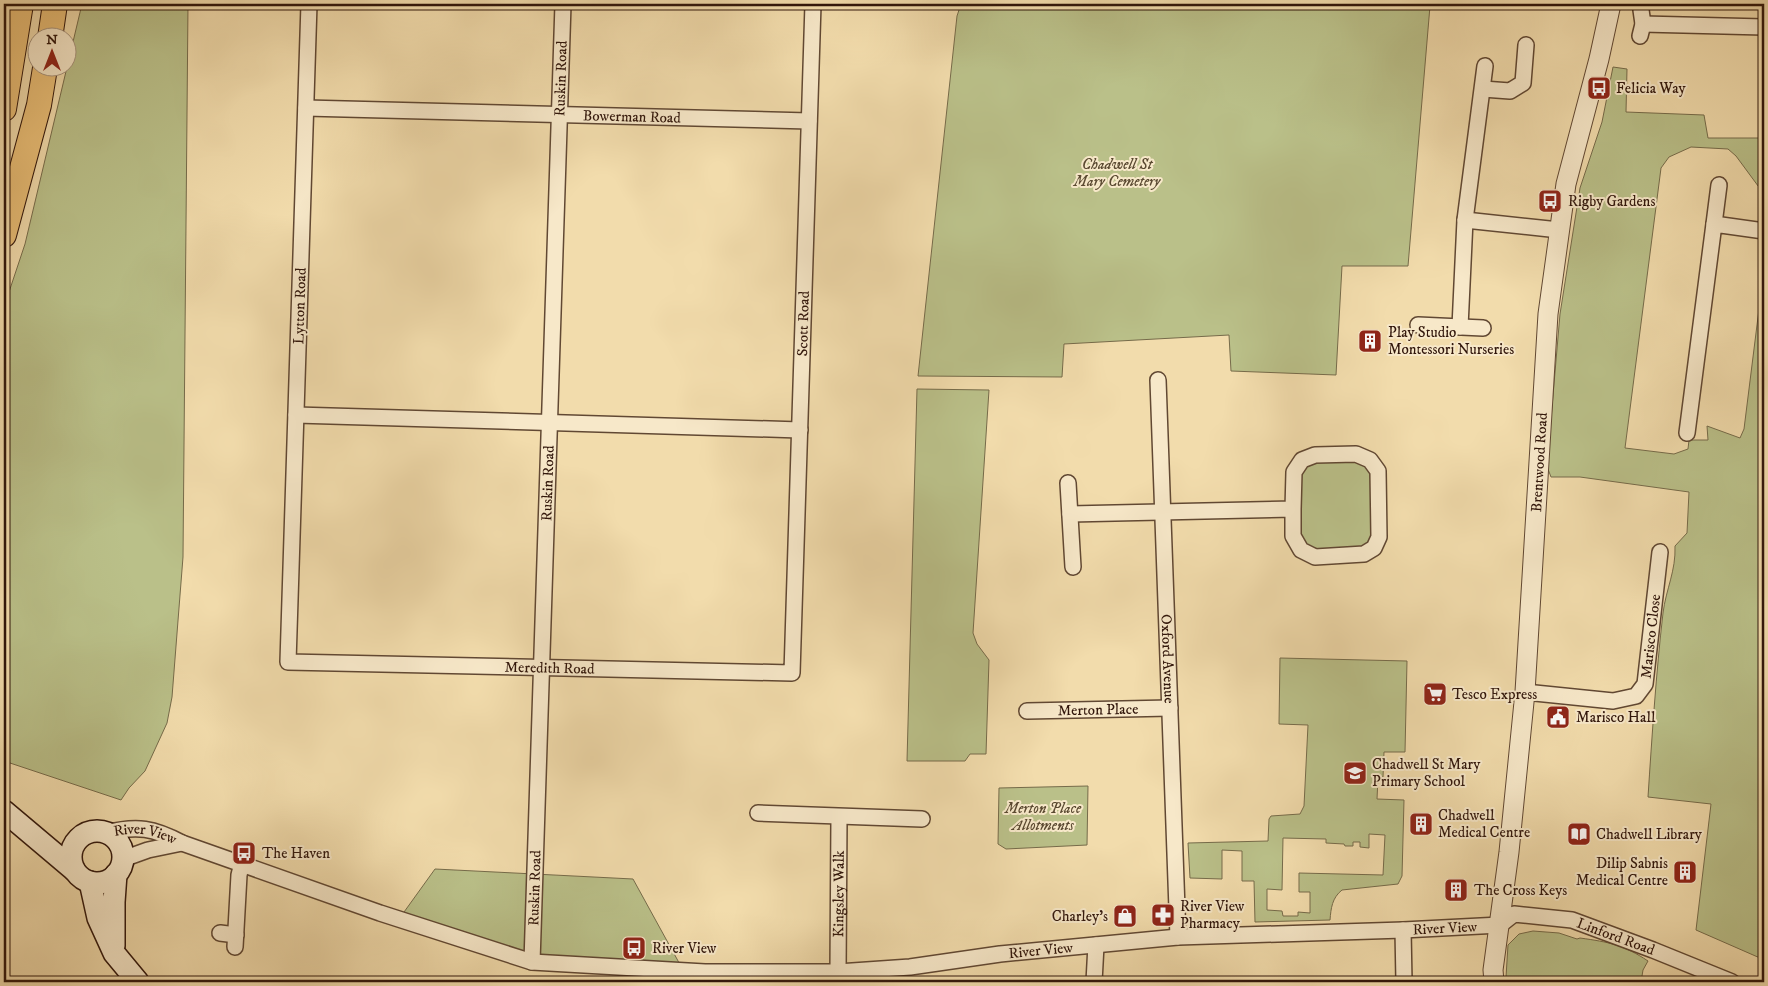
<svg xmlns="http://www.w3.org/2000/svg" width="1768" height="986" font-family="'IM FELL DW Pica',serif">
<style>
.green{fill:#bac089;stroke:#766b4a;fill-rule:evenodd}
.lines{fill:none;stroke-linecap:round;stroke-linejoin:round}
.minor-casing{stroke:#614833;stroke-width:18}
.tertiary-casing{stroke:#614833;stroke-width:21}
.secondary-casing{stroke:#31160b;stroke-width:24}
.trunk-casing{stroke:#31160b;stroke-width:26}
.minor{stroke:#f7e8c9;stroke-width:15}
.tertiary{stroke:#f7e8c9;stroke-width:19}
.secondary{stroke:#f7e8c9;stroke-width:21}
.trunk{stroke:#e9be76;stroke-width:24}
.labels{text-anchor:middle;dominant-baseline:central;stroke-width:4;stroke-linejoin:round;paint-order:stroke}
.street-label{font-size:15px;fill:#31160b;stroke:#f7e8c9}
.poi-label{font-size:15px;fill:#31160b;stroke:#f7e8c9;text-anchor:start}
.park-label{font-size:15px;font-style:italic;fill:#5a4931;stroke:#f7e8c9}
</style>
<rect width="100%" height="100%" fill="#f2dcac"/>
<filter id="stains"><feTurbulence type="fractalNoise" baseFrequency=".004" numOctaves="4"/><feColorMatrix values="0 0 0 0 .2 0 0 0 0 .09 0 0 0 0 .02 0 0 0 .5 -.17"/></filter>
<radialGradient id="worn" r=".72"><stop offset=".6" stop-color="#630" stop-opacity="0"/><stop offset="1" stop-color="#630" stop-opacity=".3"/></radialGradient>
<g class="green">
<polygon points="82,4 188,4 183,557 172,697 167,723 145,771 129,788 121,800 4,761 4,307 25,244"/>
<polygon points="961,4 1495,4 1430,6 1408,266 1342,266 1336,375 1231,371 1229,335 1064,344 1062,377 918,376 957,16"/>
<path d="M1613,67L1627,69L1626,112L1704,115L1708,138H1764V194L1736,156L1728,149L1691,147L1669,157L1661,168L1625,448L1674,454L1688,449L1689,440H1708L1707,426L1740,438L1744,429L1759,309L1764,306V846L1760,882L1764,883V919L1760,958L1696,930L1711,804L1648,797C1652,736 1656,674 1663,613C1666,589 1676,571 1675,546L1687,533L1689,492L1580,477H1551L1548,469V454L1560,314L1580,188L1602,122Z"/>
<polygon points="917,389 989,390 973,633 977,644 989,660 986,754 970,754 965,761 907,761"/>
<polygon points="1302,460 1370,460 1374,548 1301,550 1293,509"/>
<path d="M1280,658L1407,661L1405,752H1384L1383,777L1378,778L1377,799L1404,800L1402,876L1398,884L1342,890C1332,898 1331,908 1330,920L1255,922L1254,881H1242V851L1222,850V879L1190,878L1188,843L1268,841L1269,819L1271,816L1300,814L1304,806L1308,725L1279,724ZM1369,834L1385,835L1383,875L1299,873V892H1310V913L1298,912V916H1283L1282,911L1267,910V889L1282,890L1283,838L1326,839V843L1344,844L1345,846H1353V842H1360V847L1369,848Z"/>
<polygon points="1088,786 1087,845 1006,849 998,844 999,788"/>
<polygon points="435,869 633,879 683,970 532,962 399,919"/>
<path d="M1533,931L1559,933L1577,939L1580,938C1609,942 1624,945 1648,961L1643,970L1641,982H1507L1506,977L1508,945L1519,934Z"/>
</g>
<g class="lines">
<g class="minor-casing">
<g id="minor">
<path id="s1" d="M309,4L288,662L792,673L813,4"/>
<polyline points="1643,24 1764,27"/>
<polyline points="1640,36 1643,24 1641,10"/>
<polyline points="1483,89 1510,91 1523,83 1526,45"/>
<path id="s2" d="M306,108L809,121"/>
<polyline points="1465,220 1559,230"/>
<polyline points="1714,224 1719,185"/>
<polyline points="1418,325 1483,328"/>
<polyline points="1460,327 1465,220 1485,66"/>
<path id="s3" d="M1158,380L1178,937"/>
<polyline points="296,415 800,430"/>
<polyline points="1687,433 1714,224 1764,231"/>
<polyline points="1068,483 1073,567"/>
<polyline points="1070,514 1293,509 1294,472 1302,460 1315,455 1356,454 1370,460 1378,471 1379,537 1374,548 1364,554 1315,557 1301,550 1293,536 1293,509"/>
<path id="s4" d="M1525,692L1613,701L1636,696L1645,684L1660,552"/>
<path id="s5" d="M1027,711L1170,708"/>
<polyline points="758,813 922,819"/>
<path id="s6" d="M106,833C137,825 154,828 182,843L380,913L532,962L705,972H838L910,967L1000,954L1178,937L1403,930L1500,925L1514,914L1572,920L1653,950L1732,982"/>
<polyline points="123,859 148,850 182,843"/>
<polyline points="1403,930 1404,982"/>
<polyline points="220,933 236,935"/>
<polyline points="235,947 239,875 242,863"/>
<path id="s7" d="M532,962L563,4"/>
<path id="s8" d="M838,972L839,817"/>
<polyline points="1094,982 1096,945"/>
</g>
</g>
<g class="tertiary-casing">
<g id="tertiary">
<path id="s9" d="M1494,982L1493,970L1509,852L1525,692L1548,314L1566,184L1599,59L1611,4"/>
</g>
</g>
<g class="secondary-casing">
<g id="secondary">
<polyline points="4,811 74,870"/>
<circle cx="97" cy="857" r="26"/>
<polyline points="90,882 98,918 114,953 138,982"/>
<polyline points="114,946 114,902 116,874"/>
</g>
</g>
<g class="trunk-casing">
<g id="trunk">
<polyline points="50,38 55,4"/>
<polyline points="4,109 21,4"/>
<polyline points="4,235 39,105 45,68"/>
</g>
</g>
<use href="#minor" class="minor"/>
<use href="#tertiary" class="tertiary"/>
<use href="#secondary" class="secondary"/>
<use href="#trunk" class="trunk"/>
</g>
<defs>
<g id="bus-square" transform="scale(1.25)"><rect x="-9" y="-9" width="18" height="18" rx="4" fill="#8f2418" stroke="#f7e8c9"/><path d="M-5-6H5V4H4V6H2V4H-2V6H-4V4H-5ZM-3.5-4V0h7V-4ZM-3.5 1.2v1.5H-2V1.2ZM2 1.2v1.5H3.5V1.2Z" fill="#fff"/></g>
<g id="building-square" transform="scale(1.25)"><rect x="-9" y="-9" width="18" height="18" rx="4" fill="#8f2418" stroke="#f7e8c9"/><path d="M-4-6H4V6H1V3H-1V6H-4ZM-2.5-4.3h1.7v1.8h-1.7ZM.8-4.3h1.7v1.8H.8ZM-2.5-1h1.7V.8h-1.7ZM.8-1h1.7V.8H.8Z" fill="#fff"/></g>
<g id="supermarket-square" transform="scale(1.25)"><rect x="-9" y="-9" width="18" height="18" rx="4" fill="#8f2418" stroke="#f7e8c9"/><path d="M-6-5.5h2.5l.6 2H6L4.5 2H-2.5L-4.4-4H-6ZM-1.5 3.2a1.3 1.3 0 1 0 .1 0ZM3 3.2a1.3 1.3 0 1 0 .1 0Z" fill="#fff"/></g>
<g id="civic-square" transform="scale(1.25)"><rect x="-9" y="-9" width="18" height="18" rx="4" fill="#8f2418" stroke="#f7e8c9"/><path d="M-.6-6.5H3V-4.5H.6V-3L4-1V1h2V6H-6V1h2V-1L-.6-3ZM-1.2 2.5V6h2.4V2.5Z" fill="#fff"/></g>
<g id="school-square" transform="scale(1.25)"><rect x="-9" y="-9" width="18" height="18" rx="4" fill="#8f2418" stroke="#f7e8c9"/><path d="M0-5L7-2L0 1L-7-2ZM-4 1L0 2.5L4 1V4Q0 6-4 4Z" fill="#fff"/></g>
<g id="library-square" transform="scale(1.25)"><rect x="-9" y="-9" width="18" height="18" rx="4" fill="#8f2418" stroke="#f7e8c9"/><path d="M-6-4Q-3-5.5-.7-3.5V5Q-3 3-6 4ZM6-4Q3-5.5 .7-3.5V5Q3 3 6 4Z" fill="#fff"/></g>
<g id="pharmacy-square" transform="scale(1.25)"><rect x="-9" y="-9" width="18" height="18" rx="4" fill="#8f2418" stroke="#f7e8c9"/><path d="M-2-6h4v4h4v4h-4v4h-4v-4h-4v-4h4Z" fill="#fff"/></g>
<g id="shop-square" transform="scale(1.25)"><rect x="-9" y="-9" width="18" height="18" rx="4" fill="#8f2418" stroke="#f7e8c9"/><path d="M-5-2.5h2.3a2.7 3.5 0 0 1 5.4 0H5L5.5 6h-11ZM-1.5-2.5h3a1.5 2.3 0 0 0-3 0Z" fill="#fff"/></g>
</defs>
<g fill-rule="evenodd">
<use href="#bus-square" x="1599" y="88"/>
<use href="#bus-square" x="1550" y="201"/>
<use href="#building-square" x="1370" y="341"/>
<use href="#supermarket-square" x="1435" y="694"/>
<use href="#civic-square" x="1558" y="717"/>
<use href="#school-square" x="1355" y="773"/>
<use href="#building-square" x="1421" y="824"/>
<use href="#library-square" x="1579" y="834"/>
<use href="#bus-square" x="244" y="853"/>
<use href="#building-square" x="1685" y="872"/>
<use href="#building-square" x="1456" y="890"/>
<use href="#pharmacy-square" x="1163" y="915"/>
<use href="#shop-square" x="1125" y="916"/>
<use href="#bus-square" x="634" y="948"/>
</g>
<g class="labels">
<g class="street-label">
<text stroke="none"><textPath href="#s7" startOffset="884">Ruskin Road</textPath></text>
<text stroke="none"><textPath href="#s2" startOffset="326">Bowerman Road</textPath></text>
<text transform="translate(300 306) rotate(-88)">Lytton Road</text>
<text stroke="none"><textPath href="#s1" startOffset="1512">Scott Road</textPath></text>
<text stroke="none"><textPath href="#s9" startOffset="522">Brentwood Road</textPath></text>
<text stroke="none"><textPath href="#s7" startOffset="479">Ruskin Road</textPath></text>
<text stroke="none"><textPath href="#s4" startOffset="175">Marisco Close</textPath></text>
<text stroke="none"><textPath href="#s3" startOffset="279">Oxford Avenue</textPath></text>
<text stroke="none"><textPath href="#s1" startOffset="920">Meredith Road</textPath></text>
<text stroke="none"><textPath href="#s5" startOffset="71">Merton Place</textPath></text>
<text stroke="none"><textPath href="#s6" startOffset="40">River View</textPath></text>
<text stroke="none"><textPath href="#s7" startOffset="74">Ruskin Road</textPath></text>
<text stroke="none"><textPath href="#s8" startOffset="78">Kingsley Walk</textPath></text>
<text stroke="none"><textPath href="#s6" startOffset="1364">River View</textPath></text>
<text stroke="none"><textPath href="#s6" startOffset="1542">Linford Road</textPath></text>
<text stroke="none"><textPath href="#s6" startOffset="959">River View</textPath></text>
</g>
<g class="poi-label">
<text x="1616" y="88">Felicia Way</text>
<text x="1568" y="201">Rigby Gardens</text>
<text x="1388" y="332">Play Studio<tspan x="1388" dy="17">Montessori Nurseries</tspan></text>
<text x="1452" y="694">Tesco Express</text>
<text x="1576" y="717">Marisco Hall</text>
<text x="1372" y="764">Chadwell St Mary<tspan x="1372" dy="17">Primary School</tspan></text>
<text x="1438" y="815">Chadwell<tspan x="1438" dy="17">Medical Centre</tspan></text>
<text x="1596" y="834">Chadwell Library</text>
<text x="262" y="853">The Haven</text>
<text x="1668" y="863" text-anchor="end">Dilip Sabnis<tspan x="1668" dy="17">Medical Centre</tspan></text>
<text x="1474" y="890">The Cross Keys</text>
<text x="1180" y="906">River View<tspan x="1180" dy="17">Pharmacy</tspan></text>
<text x="1108" y="916" text-anchor="end">Charley's</text>
<text x="652" y="948">River View</text>
</g>
<g class="park-label">
<text x="1117" y="164">Chadwell St<tspan x="1117" dy="17">Mary Cemetery</tspan></text>
<text x="1043" y="808">Merton Place<tspan x="1043" dy="17">Allotments</tspan></text>
</g>
</g>
<rect width="1768" height="986" fill="none" stroke="#f2dcac" stroke-width="20"/>
<rect x="5" y="5" width="1758" height="976" fill="none" stroke="#31160b" stroke-width="2.5"/>
<rect x="10" y="10" width="1748" height="966" fill="none" stroke="#31160b"/>
<g transform="translate(52 52)"><circle r="24" fill="#f7e8c9" stroke="#a8947d"/>
<path d="M0-4L9 19L0 12L-9 19Z" fill="#8f2418"/>
<text y="-8" font-size="14" font-weight="bold" text-anchor="middle" fill="#31160b">N</text>
</g>
<rect width="100%" height="100%" filter="url(#stains)"/>
<rect width="100%" height="100%" fill="url(#worn)"/>
</svg>
